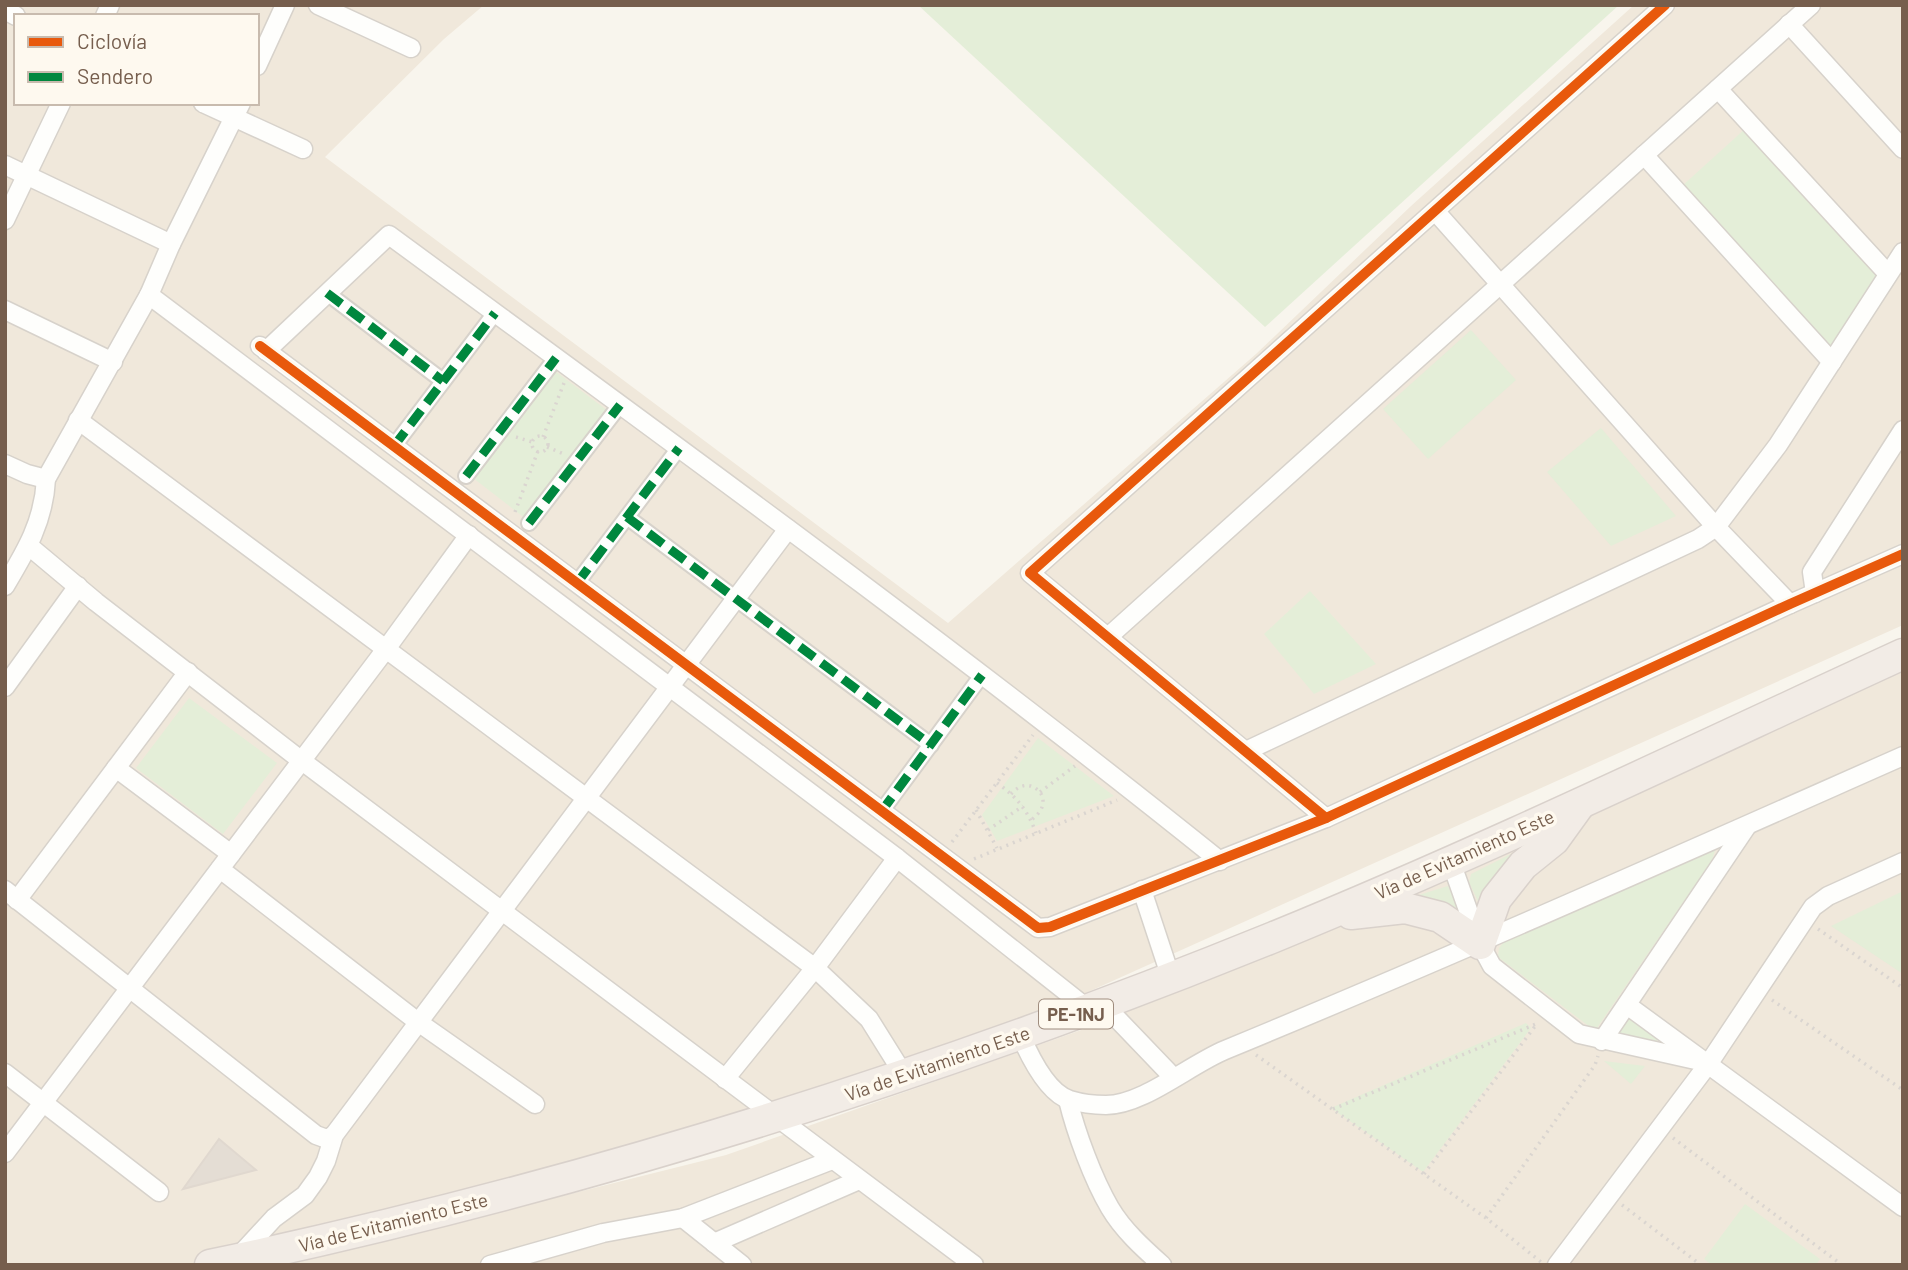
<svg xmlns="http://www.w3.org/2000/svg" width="1908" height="1270" font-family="Barlow,sans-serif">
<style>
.residential{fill:#f0e8db;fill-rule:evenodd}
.green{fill:#e4eed8}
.building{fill:#e4ddd4;stroke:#e0d8cf;stroke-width:2}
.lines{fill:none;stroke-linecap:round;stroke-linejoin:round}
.pedestrian-casing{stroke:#d7d2cb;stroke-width:18}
.minor-casing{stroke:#d7d2cb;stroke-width:21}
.trunk-casing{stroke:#d9d1cb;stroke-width:33}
.path{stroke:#dad5d0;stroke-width:3.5;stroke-dasharray:2 5;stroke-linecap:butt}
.pedestrian{stroke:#fefefc;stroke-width:14}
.minor{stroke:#fefefc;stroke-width:18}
.trunk{stroke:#f2ece6;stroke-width:30}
.quiet{stroke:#00873e;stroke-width:9;stroke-dasharray:18 9;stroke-linecap:butt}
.cycleway-casing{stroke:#fef9ef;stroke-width:15}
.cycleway{stroke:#e8590c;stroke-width:10}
.labels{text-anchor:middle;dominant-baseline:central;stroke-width:7;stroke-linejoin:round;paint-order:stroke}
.shield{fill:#fef9ef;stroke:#9f8c7e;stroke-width:2}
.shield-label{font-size:18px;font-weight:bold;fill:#765e4d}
.street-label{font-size:19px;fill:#765e4d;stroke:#fef9ef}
</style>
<rect width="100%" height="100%" fill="#f8f5ed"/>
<g class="residential">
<path d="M5,5H484L444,39L325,157L948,623L1256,354L1411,206L1634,5H1903V625L1028,1019L870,1086L210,1265H5ZM16,16H257V103H16Z"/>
<polygon points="1903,666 1903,1265 286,1265 726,1155 1104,1022"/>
</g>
<g class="green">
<polygon points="918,5 1619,5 1265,327"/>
<polygon points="1746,128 1879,275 1833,346 1824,346 1682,186"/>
<polygon points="1471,330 1516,380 1428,459 1383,409"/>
<polygon points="555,371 608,411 526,519 473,478"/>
<polygon points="1601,428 1676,516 1611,546 1547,472"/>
<polygon points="1310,591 1376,664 1314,694 1264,634"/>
<polygon points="189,698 277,763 223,834 136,768"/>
<polygon points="1038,738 1114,796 997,841 982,815"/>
<polygon points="1706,848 1715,851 1712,860 1597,1028 1590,1027 1498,957 1499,948 1507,938"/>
<polygon points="1521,849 1482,910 1469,882 1471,874"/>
<polygon points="1448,886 1463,919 1409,898"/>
<polygon points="1901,892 1903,894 1903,974 1831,926"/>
<polygon points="1633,1018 1658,1037 1657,1043 1622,1039 1616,1033 1620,1020"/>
<polygon points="1526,1023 1531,1028 1423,1172 1331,1108"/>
<polygon points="1604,1061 1645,1066 1631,1084"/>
<polygon points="1745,1204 1820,1259 1816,1265 1712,1265 1704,1259"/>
</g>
<polygon class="building" points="219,1139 256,1170 183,1189"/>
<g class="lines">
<g class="pedestrian-casing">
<g id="pedestrian">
<polyline points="327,293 443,381"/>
<polyline points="394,446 495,313"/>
<polyline points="466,476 556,358"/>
<polyline points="627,517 931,745"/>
<polyline points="529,523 620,405"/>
<polyline points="577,583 679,448"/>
<polyline points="881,812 982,675"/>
</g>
</g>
<g class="minor-casing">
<g id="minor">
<polyline points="318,5 411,48"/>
<polyline points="5,10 16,16"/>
<polyline points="105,16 110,5"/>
<polyline points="1789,24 1903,149"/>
<polyline points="257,66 285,5"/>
<polyline points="1718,89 1888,274"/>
<polyline points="203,103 303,149"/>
<polyline points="1644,155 1832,362"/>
<polyline points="5,165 171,244"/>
<polyline points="1436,212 1716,527 1790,604"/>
<polyline points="5,220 61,103"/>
<polyline points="149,295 897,858 1088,1009"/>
<polyline points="5,310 113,362"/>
<polyline points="260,346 1038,928 1050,927 1326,818 1790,604 1903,554"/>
<path d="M266,351L389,235C668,440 950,644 1220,861"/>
<polyline points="78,420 815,968 869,1019 904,1075"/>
<polyline points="5,464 27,474 46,479"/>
<polyline points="29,546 96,602 302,761 974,1265"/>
<path d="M5,586C26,551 44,521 46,479L149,295L171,244L241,103"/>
<polyline points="1815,593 1812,572 1903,430"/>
<polyline points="1108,637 1811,5"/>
<polyline points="5,687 78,586"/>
<polyline points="1246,751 1698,539 1716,527 1778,445 1903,252"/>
<polyline points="116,768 231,854"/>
<polyline points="1326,818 1030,573 1665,5"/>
<polyline points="1451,862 1480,944 1492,966 1579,1034 1709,1063"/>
<polyline points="220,869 418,1022 535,1104"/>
<polyline points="5,890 316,1135 327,1139 334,1135"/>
<polyline points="1142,890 1171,978"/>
<polyline points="17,900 188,672"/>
<polyline points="1103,1004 1173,1077"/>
<polyline points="1627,1005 1903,1207"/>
<path d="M1020,1034C1029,1055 1047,1093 1070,1100C1080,1103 1095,1105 1106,1105C1143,1105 1189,1065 1225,1050C1453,956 1677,856 1903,756"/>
<polyline points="1602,1041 1747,826"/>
<polyline points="5,1073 159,1192"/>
<polyline points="725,1079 815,968 897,858"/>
<path d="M1068,1100C1076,1133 1093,1179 1110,1208C1123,1230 1143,1248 1162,1265"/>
<polyline points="5,1153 386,649 469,535"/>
<polyline points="683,1218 742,1265"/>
<polyline points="714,1243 859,1180"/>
<polyline points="238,1257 274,1218 305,1195 318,1177 326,1161 334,1135 788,529"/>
<polyline points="490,1265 603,1233 683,1218 832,1160"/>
<polyline points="1557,1265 1709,1063 1813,907 1828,896 1903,862"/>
</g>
</g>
<g class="trunk-casing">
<g id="trunk">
<polyline points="1351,914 1405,908 1440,917 1480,944 1496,899 1523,865 1554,840 1580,804"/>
<path d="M210,1265C573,1188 930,1077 1274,937C1487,850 1694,750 1903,654"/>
</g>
</g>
<g class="path">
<circle cx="540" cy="444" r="8"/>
<polyline points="516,437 532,442"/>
<polyline points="543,437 564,383"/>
<polyline points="547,447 564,454"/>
<polyline points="515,512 538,451"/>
<path d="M997,783C1017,797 1028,811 1036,833"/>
<polyline points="1040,792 1075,766"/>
<path d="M1011,794C1020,784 1030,782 1040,792C1047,803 1041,813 1031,820"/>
<polyline points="976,810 997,848"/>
<polyline points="988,830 1023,806"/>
<polyline points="952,842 1033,735"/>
<polyline points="974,859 1117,800"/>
<polyline points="1818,929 1903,988"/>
<polyline points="1772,1000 1903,1090"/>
<polyline points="1256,1055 1486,1218 1541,1262"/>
<polyline points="1333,1109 1536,1024"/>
<polyline points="1673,1138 1842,1265"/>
<polyline points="1424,1174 1536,1025"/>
<polyline points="1622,1205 1701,1265"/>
<polyline points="1486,1218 1595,1065 1598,1056"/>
</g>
<use href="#pedestrian" class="pedestrian"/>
<use href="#minor" class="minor"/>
<use href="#trunk" class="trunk"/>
<g class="quiet">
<polyline points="327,293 443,381"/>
<polyline points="394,446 495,313"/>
<polyline points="466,476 556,358"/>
<polyline points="627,517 931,745"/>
<polyline points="529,523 620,405"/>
<polyline points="577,583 679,448"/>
<polyline points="881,812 982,675"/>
</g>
<g class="cycleway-casing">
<g id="cycleway">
<polyline points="260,346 1038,928 1050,927 1326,818 1790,604 1903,554"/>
<polyline points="1326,818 1030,573 1665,5"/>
</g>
</g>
<use href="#cycleway" class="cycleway"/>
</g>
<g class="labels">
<rect class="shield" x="1039" y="999.5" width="74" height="29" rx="5"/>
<g class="shield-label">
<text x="1076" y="1014">PE-1NJ</text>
</g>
<g class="street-label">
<text transform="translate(1464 854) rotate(-24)">Vía de Evitamiento Este</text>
<text transform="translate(937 1063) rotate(-19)">Vía de Evitamiento Este</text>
<text transform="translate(393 1222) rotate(-14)">Vía de Evitamiento Este</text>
</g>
</g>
<rect width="1908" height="1270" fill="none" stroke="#765e4d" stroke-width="14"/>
<rect x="14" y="14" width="245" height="91" fill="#fef9ef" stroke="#c8bbae" stroke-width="2"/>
<rect x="28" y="37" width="35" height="10" fill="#e8590c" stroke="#c8bbae" stroke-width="2"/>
<text x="77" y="49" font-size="21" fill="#765e4d">Ciclovía</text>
<rect x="28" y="72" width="35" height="10" fill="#00873e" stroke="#c8bbae" stroke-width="2"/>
<text x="77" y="84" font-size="21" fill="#765e4d">Sendero</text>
</svg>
